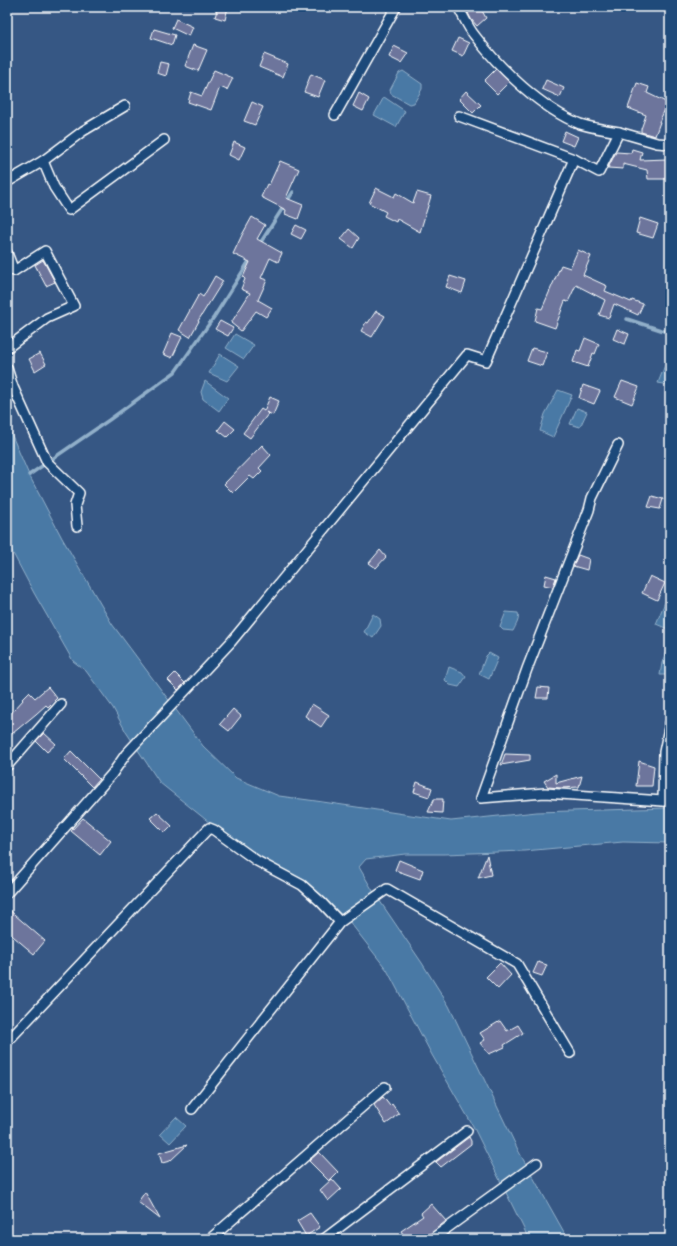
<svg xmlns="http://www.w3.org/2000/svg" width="677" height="1246" font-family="'Shantell Sans',sans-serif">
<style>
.water{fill:#4879a5;stroke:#91afc9}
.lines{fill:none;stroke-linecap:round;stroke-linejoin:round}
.stream{stroke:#91afc9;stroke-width:3.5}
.building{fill:#6d759c;stroke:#fff}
.minor-casing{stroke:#fff;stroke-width:12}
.minor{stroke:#1f4a7a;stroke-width:9}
</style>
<rect width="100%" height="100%" fill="#365784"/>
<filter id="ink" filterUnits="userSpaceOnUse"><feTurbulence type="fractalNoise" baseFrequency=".025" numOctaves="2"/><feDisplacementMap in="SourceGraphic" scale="8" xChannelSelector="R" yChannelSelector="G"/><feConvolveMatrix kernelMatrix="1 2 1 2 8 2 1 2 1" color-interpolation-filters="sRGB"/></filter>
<g filter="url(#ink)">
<g class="water">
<polygon points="403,71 422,84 422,89 414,103 409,104 391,94 390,90 399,73"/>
<polygon points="384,97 405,111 396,127 374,115"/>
<polygon points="235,334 254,345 244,359 226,348"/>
<polygon points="220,354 239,366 227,381 209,373"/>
<polygon points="669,355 670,355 670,385 658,383"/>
<polygon points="205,381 228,398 219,411 203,399 201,392"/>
<polygon points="558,390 572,395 553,437 540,431 545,414"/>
<polygon points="577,408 587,412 580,427 570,424"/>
<polygon points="7,424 29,475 62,538 112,624 203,746 236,778 279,796 316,801 451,821 537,812 670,808 670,843 623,842 524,851 445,854 405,854 366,859 359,867 373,891 422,963 449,1006 519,1152 564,1232 567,1239 528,1239 525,1231 473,1126 432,1055 387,970 349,921 323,899 292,876 220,831 160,783 126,732 113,708 86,671 73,661 34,593 7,542"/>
<polygon points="670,590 670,625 668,629 656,624"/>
<path d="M506,612L518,613C520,619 516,625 513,631L503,630L500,627Z"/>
<polygon points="373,614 380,619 381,626 373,638 364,632"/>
<polygon points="669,642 670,643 670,675 660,675 662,663"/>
<polygon points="489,653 498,658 489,679 479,674 486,656"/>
<polygon points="449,667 462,672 466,677 459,687 450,685 445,680"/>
<polygon points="176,1117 186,1126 170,1143 160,1134"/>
</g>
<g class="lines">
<g class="stream">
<polyline points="259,245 293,192"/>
<polyline points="627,319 670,333"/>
<polyline points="29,475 109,420 175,372 214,317 251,258"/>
</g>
</g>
<g class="building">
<polygon points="218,7 228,7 225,20 215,17"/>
<polygon points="471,7 480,7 486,18 477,26 471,19 468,13"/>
<polygon points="176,19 193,27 189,36 172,28"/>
<polygon points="154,29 175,35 172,45 151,38"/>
<polygon points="458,38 469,43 463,56 452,51"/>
<polygon points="193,45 207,50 198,71 185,66"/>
<polygon points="394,46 408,53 401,63 389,57"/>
<polygon points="264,54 288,64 283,77 259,67"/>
<polygon points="160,62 169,64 166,76 157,73"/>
<polygon points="496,69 509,82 497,94 484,81"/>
<polygon points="214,70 233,78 227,90 220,87 211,110 188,102 191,92 202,96"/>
<polygon points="311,74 325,80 318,97 304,92"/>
<polygon points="546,80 564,88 560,97 542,89"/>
<polygon points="637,83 649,87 647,93 668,103 659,122 660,122 655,136 641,132 641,129 646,115 628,108"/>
<polygon points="466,91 481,105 473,113 459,99"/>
<polygon points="359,93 369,99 363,111 353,106"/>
<polygon points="252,102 263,107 255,125 244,121"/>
<polygon points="565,131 578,137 574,146 561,141"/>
<polygon points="234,142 245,147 239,160 229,155"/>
<polygon points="632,149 642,152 640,160 667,159 667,179 648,179 647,170 623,164 623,169 608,168 616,152 631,153"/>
<polygon points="280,161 299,169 286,198 303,205 298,219 285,214 286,210 261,197 267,184 269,185"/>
<polygon points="376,188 394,197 396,193 413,203 417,192 431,196 420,232 397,219 396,222 384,216 386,212 369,203"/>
<polygon points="252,217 265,225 257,239 282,253 278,262 270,258 261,278 267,280 258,300 272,308 266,317 256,311 241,331 231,323 250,293 241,289 245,279 243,277 250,262 233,254 242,235"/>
<polygon points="640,218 658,224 653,238 636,233"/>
<polygon points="296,225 306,230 301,239 291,234"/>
<polygon points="349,229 359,238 353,248 341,239"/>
<polygon points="578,250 591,256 583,275 607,286 605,291 631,302 632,300 643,304 638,315 614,304 609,318 599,315 605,300 576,285 568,302 565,301 555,328 535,321 538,308 542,309 561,265 570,268"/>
<polygon points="43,260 55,282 46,286 35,265"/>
<polygon points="215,276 223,281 198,321 199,321 190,337 179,330 199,294 203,297"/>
<polygon points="450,276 466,281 462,293 446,287"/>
<polygon points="376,311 385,316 372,337 361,331 366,322 368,323"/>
<polygon points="220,321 233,328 228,336 215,329"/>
<polygon points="617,329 629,334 625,344 613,339"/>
<polygon points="172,333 182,337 172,358 163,354"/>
<polygon points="585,338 599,344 595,354 593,353 588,367 573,362 577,350 580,351"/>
<polygon points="532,348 547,352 542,366 527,361"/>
<polygon points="40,353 46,364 35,371 29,359"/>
<polygon points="622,381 639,387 632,404 615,397"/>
<polygon points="583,385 600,391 594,404 579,398"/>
<polygon points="270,397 279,401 273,415 266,412 268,414 250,438 243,433 261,409 264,411"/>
<polygon points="225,421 235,429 227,437 218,430"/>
<polygon points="262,445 271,455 259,468 262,471 254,479 250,476 233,493 224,484"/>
<polygon points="652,496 663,499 660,509 648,507"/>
<polygon points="380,550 386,557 376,568 369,563"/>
<polygon points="578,555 589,559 587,570 573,566"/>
<polygon points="546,575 556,578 553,587 544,585"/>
<polygon points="650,576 665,583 657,600 642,593"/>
<polygon points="175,673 185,683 178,690 168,680"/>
<polygon points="48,687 57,698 48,707 46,705 36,714 7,738 7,718 23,700 22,699 29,692 35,698"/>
<polygon points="538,687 549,688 548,698 536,698"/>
<polygon points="312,704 329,715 321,727 305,716"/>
<polygon points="233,709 241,716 229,731 220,724"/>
<polygon points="44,733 56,744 47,752 36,741"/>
<polygon points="71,751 99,779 92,787 64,759"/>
<polygon points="505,754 530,755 530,760 501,765"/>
<polygon points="639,761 654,766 652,786 636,786"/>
<polygon points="556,774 556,783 582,776 579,787 561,788 548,787 544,781"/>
<polygon points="417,782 432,788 429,797 414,792"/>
<polygon points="434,799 443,799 442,813 428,812"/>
<polygon points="157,812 172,826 165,833 150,818"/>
<polygon points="83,818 111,841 100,855 71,831"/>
<polygon points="487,855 491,875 478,878"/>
<polygon points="399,860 423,870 420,879 395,870"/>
<polygon points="7,908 45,941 34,954 7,931"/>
<polygon points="538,962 547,965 542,976 533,973"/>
<polygon points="500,963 511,975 498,989 486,977"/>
<polygon points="500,1021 507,1031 518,1025 523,1033 504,1045 505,1047 489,1054 480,1043 485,1040 480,1033"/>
<polygon points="383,1097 390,1106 392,1104 399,1114 393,1118 393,1119 386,1124 374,1105"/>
<polygon points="469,1137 471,1141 471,1144 441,1167 436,1162"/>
<polygon points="187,1145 170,1161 162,1163 159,1153"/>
<polygon points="319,1152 338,1172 329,1181 309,1161"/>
<polygon points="332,1179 341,1189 328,1201 320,1190"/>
<polygon points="145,1192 160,1219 138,1202"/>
<polygon points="431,1204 446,1221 424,1239 406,1239 401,1231 423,1216 421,1213"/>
<polygon points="310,1213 320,1227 306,1236 297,1221"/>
</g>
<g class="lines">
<g class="minor-casing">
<g id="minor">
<path d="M458,7C464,17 468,28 475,36C500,69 542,109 580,124C593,128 606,130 619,132"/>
<polyline points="335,115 396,7"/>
<polyline points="574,159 599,172 619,132 657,143 670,144"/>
<polyline points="43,161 54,187 69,210 164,140"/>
<polyline points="7,182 43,161 83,131 125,106"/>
<polyline points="7,253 14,271 45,251 74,306 47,318 7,348"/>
<polyline points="7,368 13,387 47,462 79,493 75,505 77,526"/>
<polyline points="618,445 592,498 589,510 527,669 481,798 545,793 663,801 670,800"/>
<polyline points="7,766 61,704"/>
<polyline points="663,801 664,752 670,723"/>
<polyline points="7,893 112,774 126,754 231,642 467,355 486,361 574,159 459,116"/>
<polyline points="7,1042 209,828 214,830 257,861 302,885 321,902 340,922"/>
<polyline points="192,1109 340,922 387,889 517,964 570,1053"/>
<polyline points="210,1239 385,1087"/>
<polyline points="324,1239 467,1131"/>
<polyline points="432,1239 537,1163"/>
</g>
</g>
<use href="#minor" class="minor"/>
</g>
</g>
<rect width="677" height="1246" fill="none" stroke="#1f4a7a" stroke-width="24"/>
<rect x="12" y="12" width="653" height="1222" fill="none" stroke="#fff" stroke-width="1.5" filter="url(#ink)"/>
</svg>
